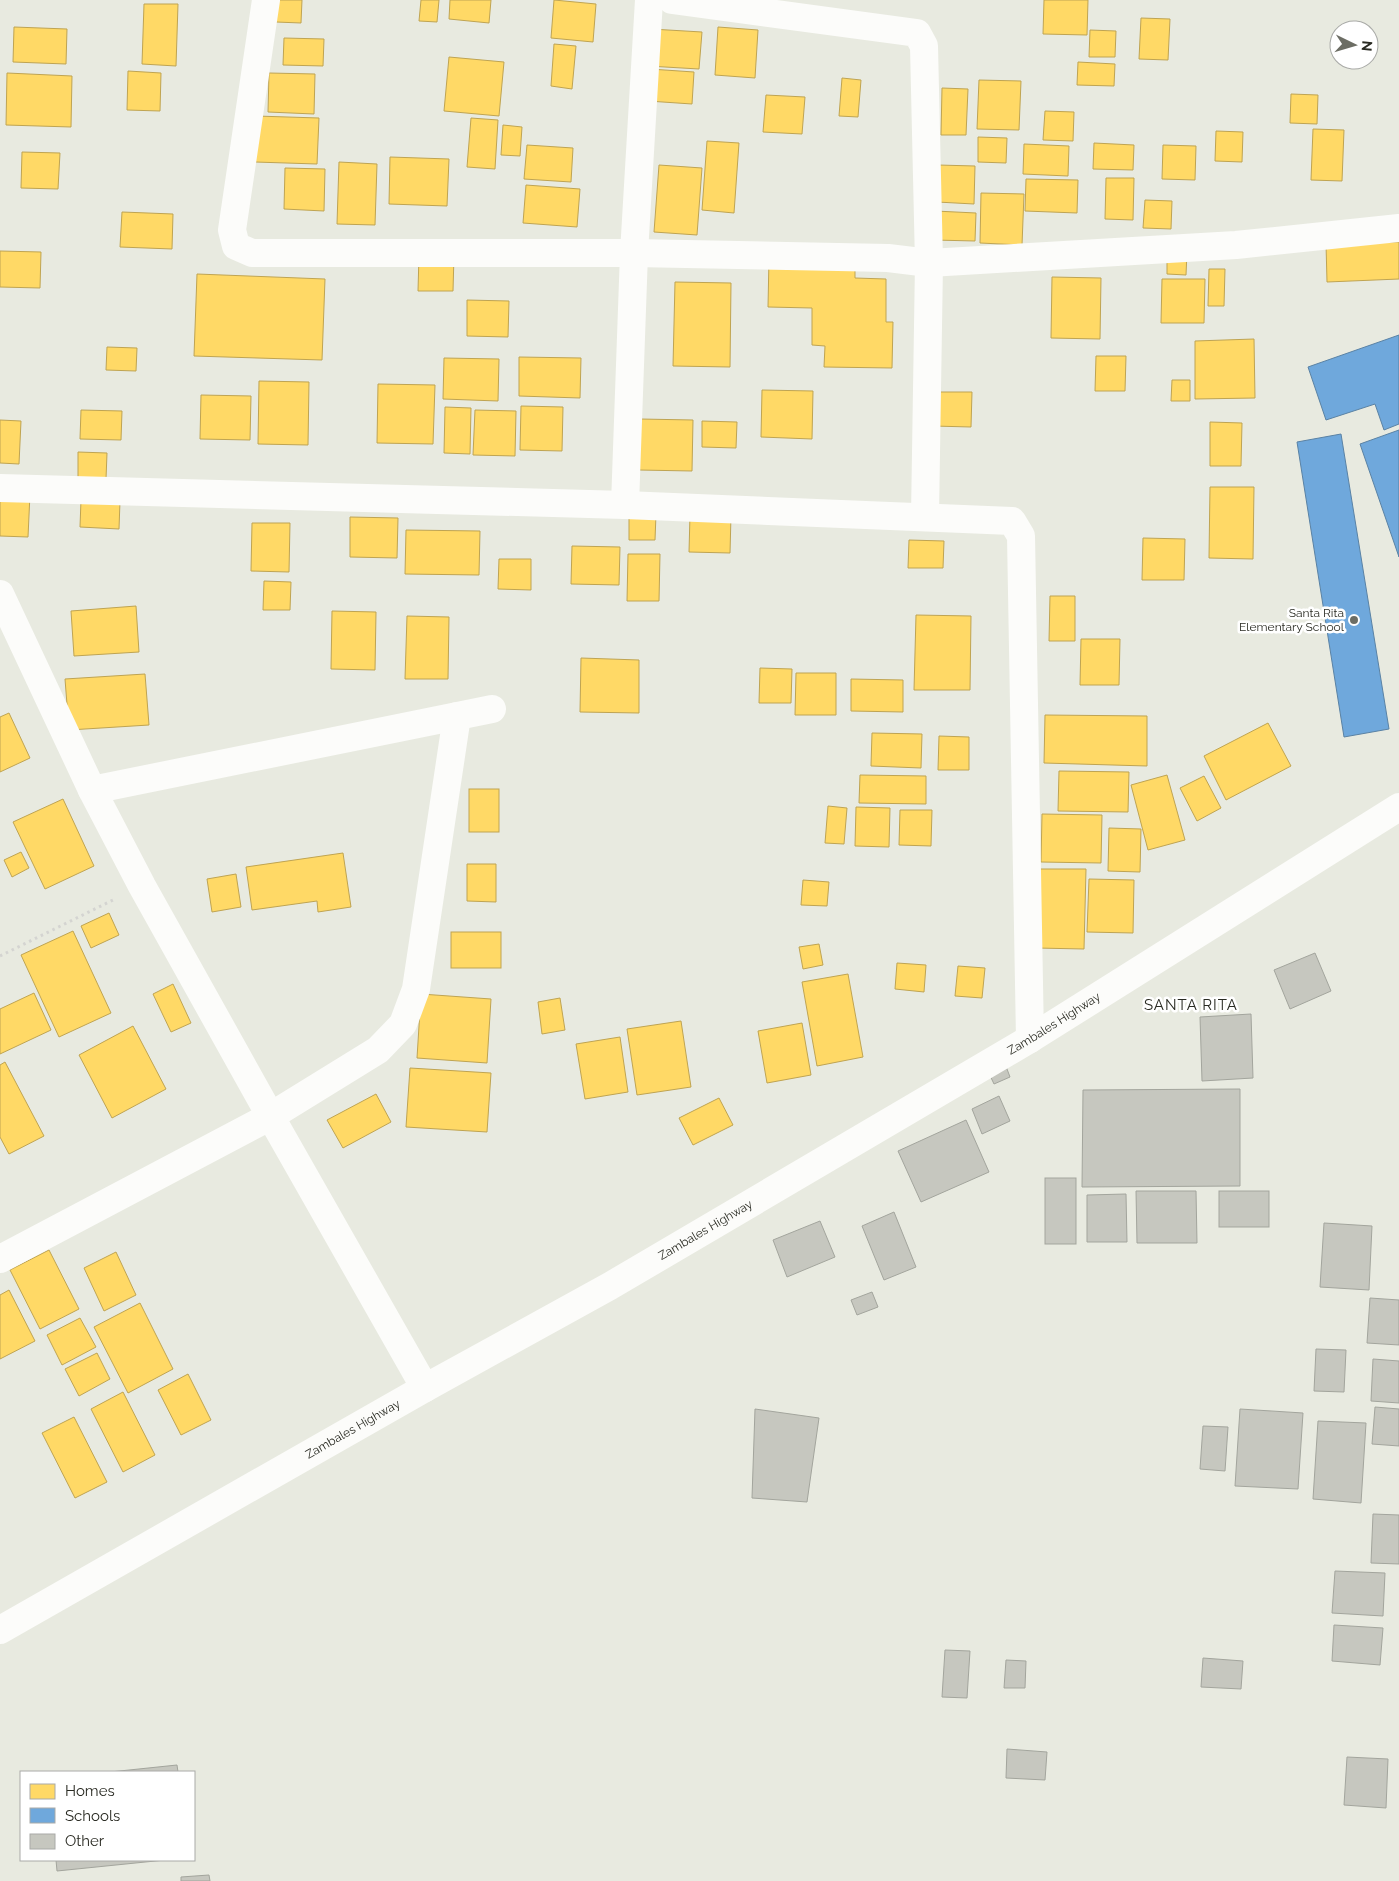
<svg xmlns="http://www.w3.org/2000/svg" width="1399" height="1881" font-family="Raleway,sans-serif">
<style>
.homes{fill:#ffd966;stroke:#bfa452}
.schools{fill:#6fa8dc;stroke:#5a82a4}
.building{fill:#c6c7bf;stroke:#a3a59d}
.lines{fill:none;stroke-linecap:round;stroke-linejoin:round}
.path{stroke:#d4d4d1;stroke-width:3;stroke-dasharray:2.5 4;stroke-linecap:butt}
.street{stroke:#fcfcfa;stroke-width:28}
.primary{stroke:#fcfcfa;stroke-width:28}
.poi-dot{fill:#6c6d64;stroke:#fff;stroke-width:2}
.labels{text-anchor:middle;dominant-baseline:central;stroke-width:5;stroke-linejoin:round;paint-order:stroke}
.poi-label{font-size:12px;fill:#292a22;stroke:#fff;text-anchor:end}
.street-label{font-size:12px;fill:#292a22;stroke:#fff}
.quarter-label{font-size:15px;letter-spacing:1px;fill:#292a22;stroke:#fff}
</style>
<rect width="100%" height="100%" fill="#e8eae0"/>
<g class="homes">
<polygon points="277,0 302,0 301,23 276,22"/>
<polygon points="421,0 439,0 437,22 419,21"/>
<polygon points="450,0 491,0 489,23 449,19"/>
<polygon points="554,0 596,4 593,42 551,38"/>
<polygon points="1044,0 1088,0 1087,35 1043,34"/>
<polygon points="144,4 178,4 176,66 142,64"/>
<polygon points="1141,18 1170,19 1168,60 1139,59"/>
<polygon points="14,27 67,29 66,64 13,62"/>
<polygon points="718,27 758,30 755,78 715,75"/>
<polygon points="651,29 702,32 699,69 648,66"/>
<polygon points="1090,30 1116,31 1115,57 1089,57"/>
<polygon points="284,38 324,39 323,66 283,65"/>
<polygon points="554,44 576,46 572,89 551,86"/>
<polygon points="449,57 504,62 499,116 444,111"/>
<polygon points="1078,62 1115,64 1114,86 1077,85"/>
<polygon points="650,69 694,72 692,104 648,101"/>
<polygon points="128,71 161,73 160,111 127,110"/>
<polygon points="7,73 72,76 71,127 6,125"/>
<polygon points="269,73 315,74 314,114 268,112"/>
<polygon points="842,78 861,80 858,117 839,116"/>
<polygon points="979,80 1021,81 1019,130 977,129"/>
<polygon points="942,88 968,89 966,135 941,135"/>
<polygon points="1291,94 1318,95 1317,124 1290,123"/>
<polygon points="766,95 805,97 802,134 763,132"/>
<polygon points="1045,111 1074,112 1073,141 1043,140"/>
<polygon points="256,116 319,118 317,164 255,162"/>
<polygon points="471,118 498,120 495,169 467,167"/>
<polygon points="503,125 522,127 520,156 501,155"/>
<polygon points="1313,129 1344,130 1342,181 1311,180"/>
<polygon points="1216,131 1243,132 1242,162 1215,161"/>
<polygon points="978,137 1007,138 1006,163 978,162"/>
<polygon points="707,141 739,143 734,213 702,210"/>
<polygon points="1094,143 1134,145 1133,170 1093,169"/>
<polygon points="1024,144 1069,146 1068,176 1023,174"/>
<polygon points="527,145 573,148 571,182 524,179"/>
<polygon points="1163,145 1196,146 1195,180 1162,179"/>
<polygon points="22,152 60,153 58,189 21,188"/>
<polygon points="390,157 449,159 447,206 389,204"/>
<polygon points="339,162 377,164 375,225 337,224"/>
<polygon points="659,165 702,168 697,235 654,232"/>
<polygon points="938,165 975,166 974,204 937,202"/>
<polygon points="285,168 325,169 324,211 284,209"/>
<polygon points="1106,178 1134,178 1133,220 1105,219"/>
<polygon points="1026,179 1078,180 1077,213 1025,211"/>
<polygon points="526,185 580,189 577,227 523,223"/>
<polygon points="981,193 1024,194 1022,245 980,243"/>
<polygon points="1145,200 1172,201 1171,229 1143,228"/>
<polygon points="935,211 976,213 975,241 934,240"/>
<polygon points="122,212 173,214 172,249 120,247"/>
<polygon points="1399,242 1399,279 1327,282 1326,243"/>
<polygon points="0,251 41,252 40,288 0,287"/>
<polygon points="1167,252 1187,252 1186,275 1167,274"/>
<polygon points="419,255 454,255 453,291 418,291"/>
<polygon points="769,258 855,259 855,278 886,279 886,322 893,322 892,368 824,367 825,346 812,345 812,308 768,307"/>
<polygon points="1209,269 1225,269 1224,306 1208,306"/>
<polygon points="197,274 325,279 322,360 194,356"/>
<polygon points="1052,277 1101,278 1100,339 1051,338"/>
<polygon points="1162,279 1205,279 1204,323 1161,323"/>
<polygon points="675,282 731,283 730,367 673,366"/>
<polygon points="467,300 509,301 508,337 467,336"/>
<polygon points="1254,339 1255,398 1195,399 1195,341"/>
<polygon points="107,347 137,348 136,371 106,370"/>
<polygon points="1096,356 1126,356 1125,391 1095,391"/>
<polygon points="519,357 581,358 580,398 519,396"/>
<polygon points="444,358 499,359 498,401 443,399"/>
<polygon points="1172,380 1190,380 1190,401 1171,401"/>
<polygon points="259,381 309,382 308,445 258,444"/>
<polygon points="378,384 435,385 433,444 377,443"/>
<polygon points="762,390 813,391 812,439 761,437"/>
<polygon points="934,392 972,392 971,427 933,426"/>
<polygon points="201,395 251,396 250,440 200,439"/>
<polygon points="521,406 563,407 562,451 520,450"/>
<polygon points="445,407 471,408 470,454 444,453"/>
<polygon points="81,410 122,411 121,440 80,439"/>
<polygon points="475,410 516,411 515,456 473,455"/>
<polygon points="640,419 693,420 692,471 639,470"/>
<polygon points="0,420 21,421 19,464 0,463"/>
<polygon points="702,421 737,422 736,448 702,447"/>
<polygon points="1210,422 1242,423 1241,466 1210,466"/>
<polygon points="78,452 107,453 106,479 78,478"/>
<polygon points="1210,487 1254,487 1253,559 1209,558"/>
<polygon points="0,493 30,494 28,537 0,536"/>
<polygon points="81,500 120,501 119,529 80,527"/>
<polygon points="629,513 656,514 655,540 629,540"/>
<polygon points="690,515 731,515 730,553 689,552"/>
<polygon points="350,517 398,518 397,558 350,557"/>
<polygon points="252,523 290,523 289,572 251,571"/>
<polygon points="406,530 480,531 479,575 405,574"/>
<polygon points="1143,538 1185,539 1184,580 1142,580"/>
<polygon points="909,540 944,541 943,568 908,568"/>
<polygon points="572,546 620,547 619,585 571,584"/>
<polygon points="628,554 660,554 659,601 627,601"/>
<polygon points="499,559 531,559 531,590 498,589"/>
<polygon points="264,581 291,582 290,610 263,610"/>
<polygon points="1050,596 1075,596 1075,641 1049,641"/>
<polygon points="136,606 139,652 74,656 71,611"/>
<polygon points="332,611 376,612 375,670 331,669"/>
<polygon points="916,615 971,616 970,690 914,690"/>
<polygon points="407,616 449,617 448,679 405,679"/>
<polygon points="1081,639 1120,639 1119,685 1080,685"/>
<polygon points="581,658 639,660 639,713 580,712"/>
<polygon points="760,668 792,669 791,703 759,703"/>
<polygon points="796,673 836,673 836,715 795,715"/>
<polygon points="145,674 149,725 69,730 65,679"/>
<polygon points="851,679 903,680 903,712 851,711"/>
<polygon points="9,713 30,758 0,772 0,717"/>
<polygon points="1045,715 1147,716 1147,766 1044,763"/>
<polygon points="1268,723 1291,766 1226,800 1204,756"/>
<polygon points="872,733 922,734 921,768 871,766"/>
<polygon points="939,736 969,737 969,770 938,770"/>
<polygon points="1059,771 1129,772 1128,812 1058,811"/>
<polygon points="860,775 926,776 926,804 859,803"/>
<polygon points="1167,775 1185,840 1148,850 1131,785"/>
<polygon points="1204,776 1221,808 1197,821 1180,788"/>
<rect x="469" y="789" width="30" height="43"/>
<polygon points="63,799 94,866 45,889 13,822"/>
<polygon points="828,806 847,808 844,844 825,843"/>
<polygon points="856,807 890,808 889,847 855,846"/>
<polygon points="900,810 932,810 931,846 899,845"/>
<polygon points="1042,814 1102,815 1101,863 1041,862"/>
<polygon points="1109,828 1141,829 1140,872 1108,871"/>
<polygon points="21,852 29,868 12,877 4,860"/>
<polygon points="343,853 351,907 318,912 317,901 252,910 246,867"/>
<polygon points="467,864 496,864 496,902 467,901"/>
<polygon points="1037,869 1086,869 1084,949 1036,948"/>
<polygon points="236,874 241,907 212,912 207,879"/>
<polygon points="1089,879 1134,880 1133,933 1087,932"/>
<polygon points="803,880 829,882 827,906 801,905"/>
<polygon points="109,913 119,935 91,948 81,926"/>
<polygon points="73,931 111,1013 59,1037 21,955"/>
<rect x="451" y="932" width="50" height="36"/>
<polygon points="819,944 823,965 803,969 799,947"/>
<polygon points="897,963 926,965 924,992 895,989"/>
<polygon points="958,966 985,968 982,998 955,996"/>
<polygon points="848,974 863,1057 817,1066 802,982"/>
<polygon points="173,984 191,1023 171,1032 153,994"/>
<polygon points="34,993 51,1030 0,1054 0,1009"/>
<polygon points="421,994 491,999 487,1063 417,1058"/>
<polygon points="560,998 565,1030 542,1034 538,1002"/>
<polygon points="681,1021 691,1087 637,1095 627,1029"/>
<polygon points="802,1023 811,1075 767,1083 758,1031"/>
<polygon points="133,1026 166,1089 112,1118 79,1055"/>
<polygon points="620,1037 628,1092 585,1099 576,1044"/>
<polygon points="5,1062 44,1136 9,1154 0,1137 0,1065"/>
<polygon points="410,1068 491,1073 487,1132 406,1127"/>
<polygon points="376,1094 391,1122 343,1148 327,1120"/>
<polygon points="719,1098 733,1125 693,1145 679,1118"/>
<polygon points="49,1250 79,1309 40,1329 10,1270"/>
<polygon points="116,1252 136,1295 104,1311 84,1268"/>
<polygon points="9,1290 35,1341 0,1359 0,1295"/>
<polygon points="140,1303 173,1369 128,1393 94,1327"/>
<polygon points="80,1318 96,1347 62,1365 47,1335"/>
<polygon points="97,1353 110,1379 79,1396 65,1369"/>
<polygon points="188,1374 211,1420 181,1435 158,1390"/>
<polygon points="123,1392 155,1455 123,1472 91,1409"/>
<polygon points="74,1417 107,1482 75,1498 42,1433"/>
</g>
<g class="schools">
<polygon points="1399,335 1399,424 1384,430 1375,404 1326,420 1308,367"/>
<polygon points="1399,430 1399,557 1360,444"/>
<polygon points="1341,434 1389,729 1344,737 1297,442"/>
</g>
<g class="building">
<polygon points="1315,953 1331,991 1290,1009 1274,970"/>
<polygon points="1251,1014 1253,1078 1202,1081 1200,1017"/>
<polygon points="1004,1061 1010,1077 994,1084 987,1069"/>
<polygon points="1240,1089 1240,1186 1082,1187 1083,1090"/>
<polygon points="999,1096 1010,1121 982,1134 972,1109"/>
<polygon points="966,1120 989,1172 921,1202 898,1151"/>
<rect x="1045" y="1178" width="31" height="66"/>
<polygon points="1136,1191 1196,1191 1197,1243 1137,1243"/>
<rect x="1219" y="1191" width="50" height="36"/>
<polygon points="1126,1194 1127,1242 1087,1242 1087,1195"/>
<polygon points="894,1212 916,1267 884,1280 862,1226"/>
<polygon points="820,1221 835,1257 787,1277 773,1240"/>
<polygon points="1324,1223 1372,1226 1369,1290 1320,1287"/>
<polygon points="872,1292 878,1307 857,1315 851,1300"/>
<polygon points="1370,1298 1399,1300 1399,1345 1367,1343"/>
<polygon points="1316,1349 1346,1350 1344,1392 1314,1391"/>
<polygon points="1373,1359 1399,1361 1399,1403 1371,1401"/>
<polygon points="1375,1407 1399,1409 1399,1446 1372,1444"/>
<polygon points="755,1409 819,1418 807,1502 752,1498"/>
<polygon points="1240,1409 1303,1413 1298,1489 1235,1486"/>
<polygon points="1318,1421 1366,1423 1361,1503 1313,1499"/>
<polygon points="1203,1426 1228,1427 1225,1471 1200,1469"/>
<polygon points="1373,1514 1399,1515 1399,1564 1371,1563"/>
<polygon points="1335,1571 1385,1573 1383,1616 1332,1613"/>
<polygon points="1334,1625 1383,1628 1380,1665 1332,1661"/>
<polygon points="945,1650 970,1651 967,1698 942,1697"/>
<polygon points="1203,1658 1243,1661 1241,1689 1201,1687"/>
<polygon points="1006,1660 1026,1661 1025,1688 1004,1688"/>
<polygon points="1007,1749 1047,1752 1045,1780 1006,1778"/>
<polygon points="1347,1757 1388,1759 1386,1808 1344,1805"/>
<polygon points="177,1765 178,1772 110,1772"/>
<polygon points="56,1860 165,1860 57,1871"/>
<polygon points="209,1875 210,1881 181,1881 181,1877"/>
</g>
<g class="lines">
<polyline class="path" points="0,956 115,899"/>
<g class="street">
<polyline points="266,0 232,230 236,246 252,253 634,253 888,258 929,263 1236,245 1399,228"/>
<polyline points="672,0 917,33 924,46 929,263 925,517"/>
<polyline points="0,488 625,505 1012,521 1021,536 1030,1039"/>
<polyline points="625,505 634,253 649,0"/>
<polyline points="0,594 92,790 142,886 276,1126 425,1388"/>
<polyline points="92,790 492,709"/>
<polyline points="0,1259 271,1116 378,1050 403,1024 416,989 457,716"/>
</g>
<path class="primary" id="s1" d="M0,1630L425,1388L610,1286L1030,1039L1399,807"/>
</g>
<circle class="poi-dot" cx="1354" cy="620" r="5"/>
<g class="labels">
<g class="poi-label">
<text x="1344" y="613">Santa Rita<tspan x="1344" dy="14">Elementary School</tspan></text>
</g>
<g class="street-label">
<text stroke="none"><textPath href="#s1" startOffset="1216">Zambales Highway</textPath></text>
<text stroke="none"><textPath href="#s1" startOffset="811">Zambales Highway</textPath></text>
<text stroke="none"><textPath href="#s1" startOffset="406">Zambales Highway</textPath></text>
</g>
<g class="quarter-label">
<text x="1191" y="1005">SANTA RITA</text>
</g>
</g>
<rect x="20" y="1771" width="175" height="90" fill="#ffffff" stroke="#a9aaa7"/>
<rect x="30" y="1784" width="25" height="15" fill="#ffd966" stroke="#a9aaa7"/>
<text x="65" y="1796" font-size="15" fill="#292a22">Homes</text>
<rect x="30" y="1808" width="25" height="15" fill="#6fa8dc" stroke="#a9aaa7"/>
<text x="65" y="1821" font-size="15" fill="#292a22">Schools</text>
<rect x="30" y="1834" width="25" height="15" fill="#c6c7bf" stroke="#a9aaa7"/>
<text x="65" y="1846" font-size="15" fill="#292a22">Other</text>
<g transform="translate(1354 45) rotate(95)"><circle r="24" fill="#ffffff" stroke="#a9aaa7"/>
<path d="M0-4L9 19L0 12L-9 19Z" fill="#6c6d64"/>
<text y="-8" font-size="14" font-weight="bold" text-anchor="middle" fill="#292a22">N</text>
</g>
</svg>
